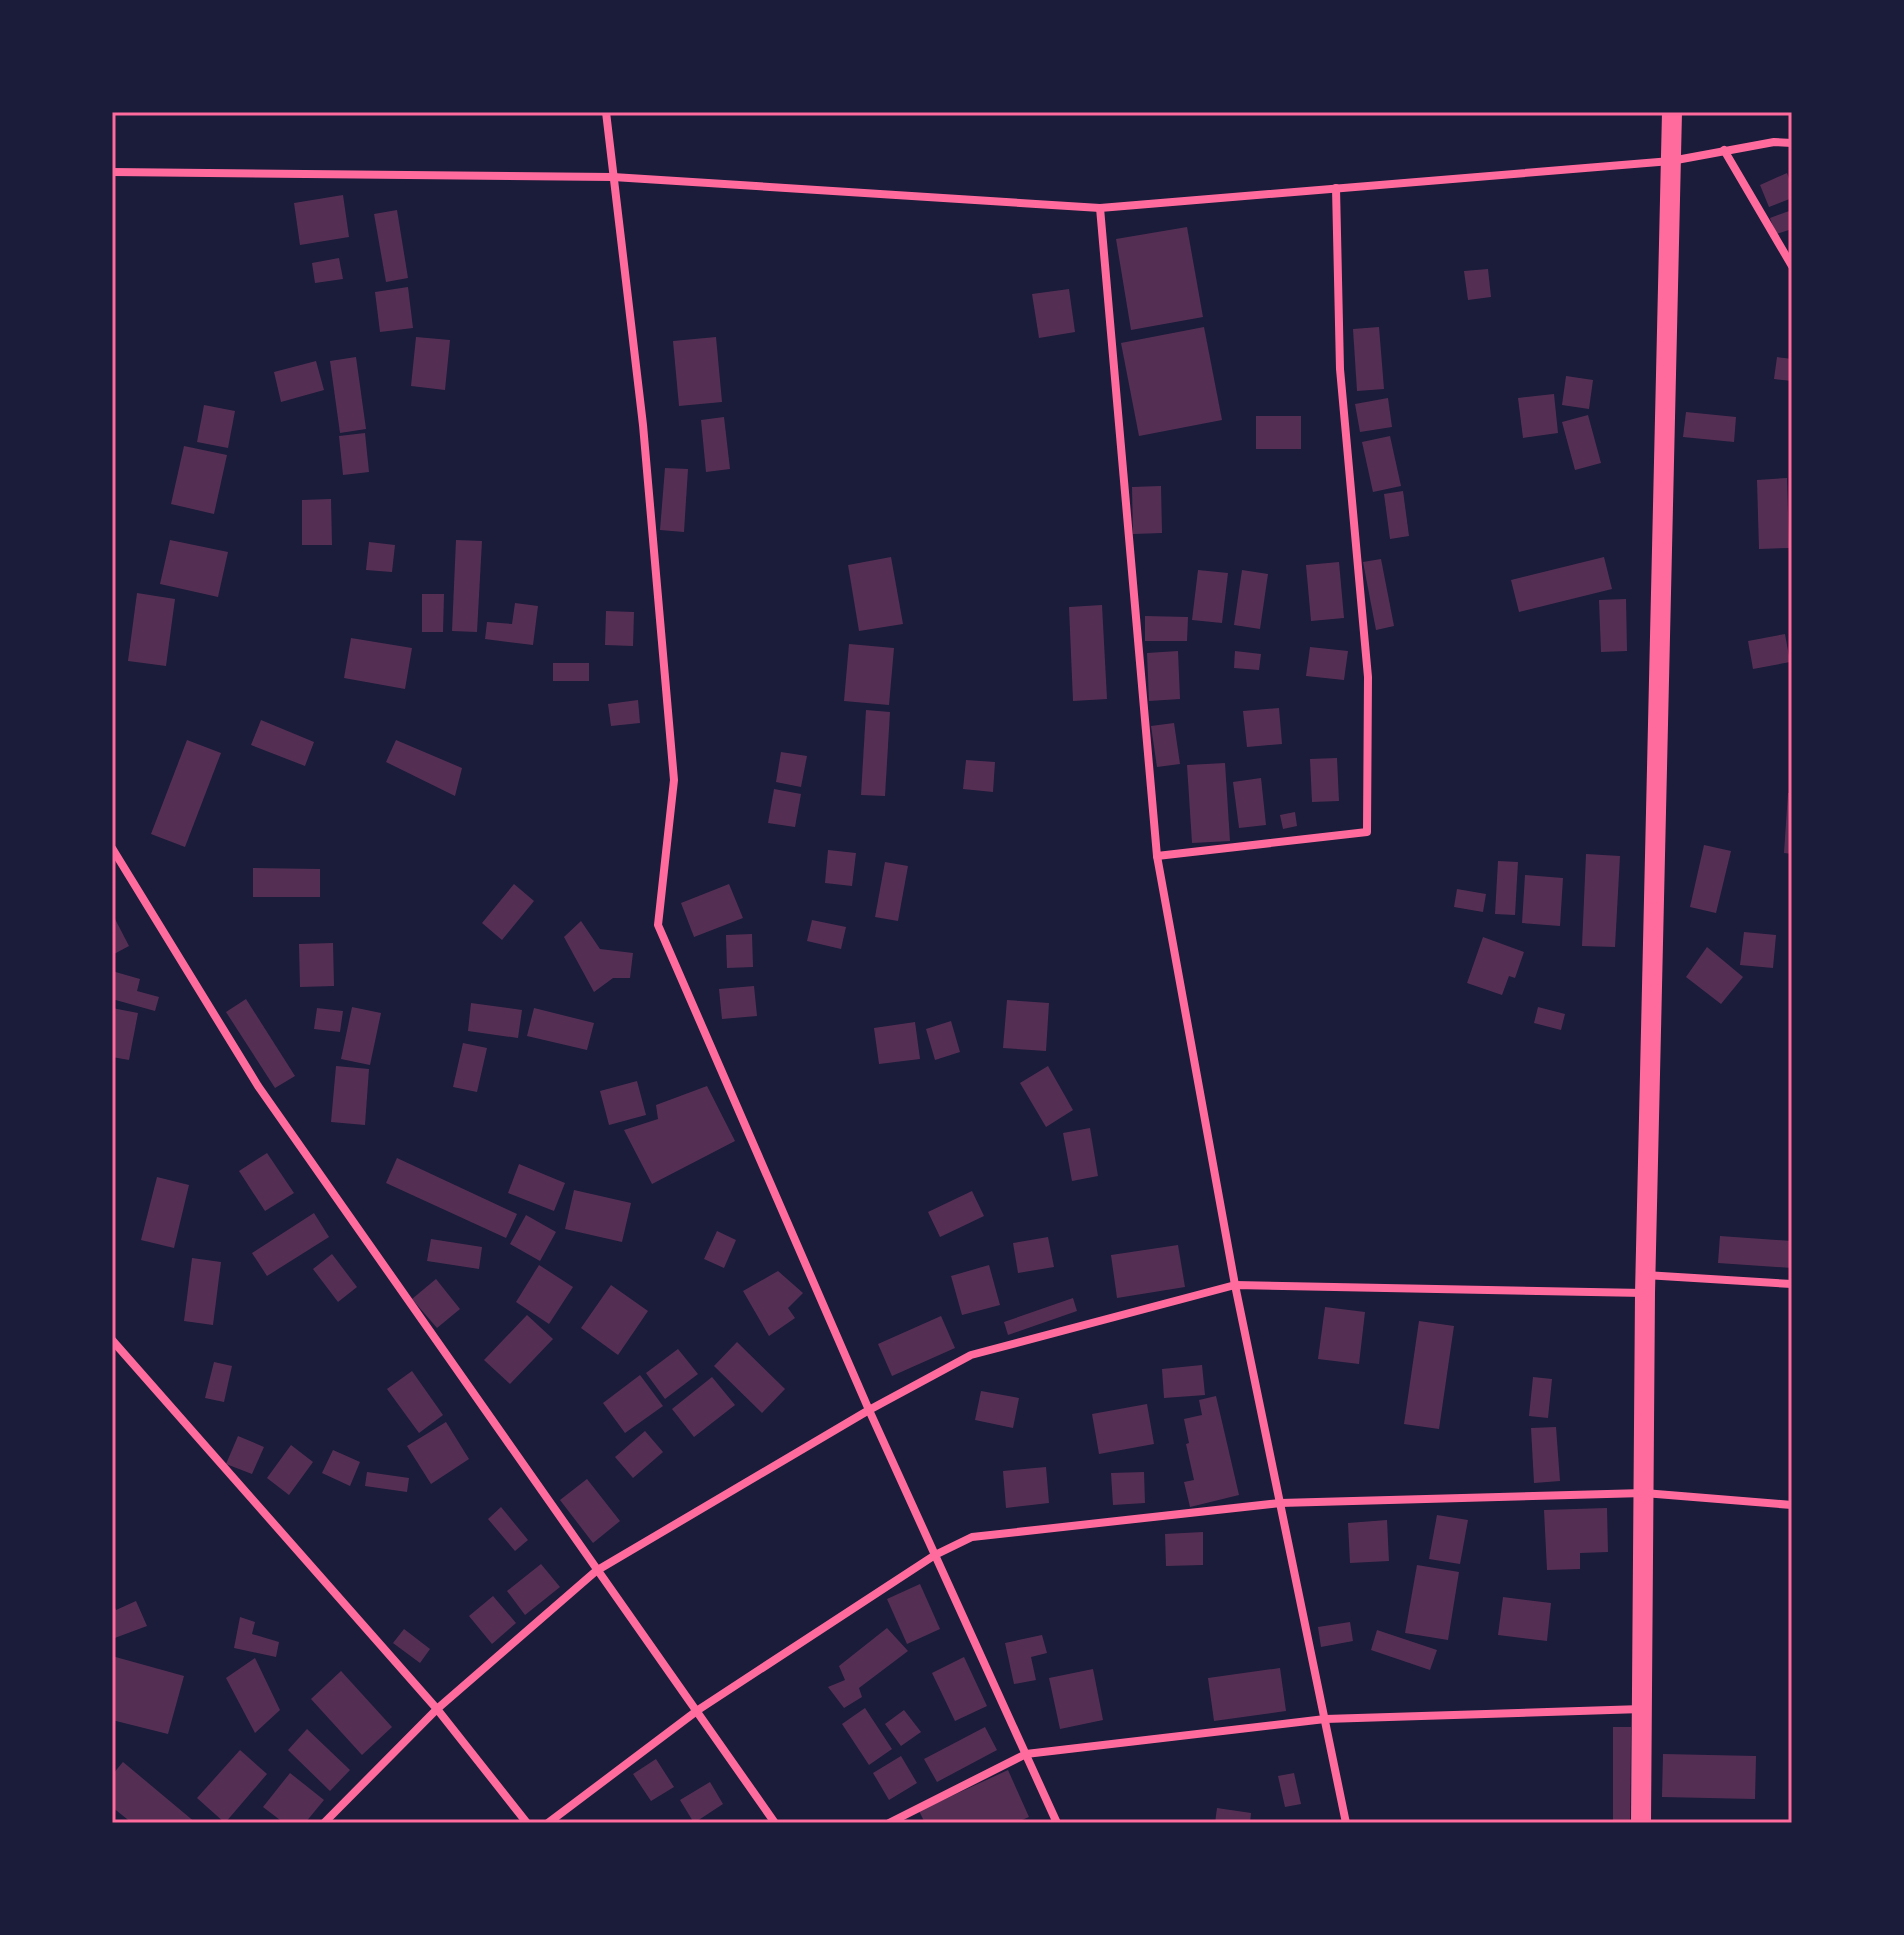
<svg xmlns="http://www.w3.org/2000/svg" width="1904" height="1935" font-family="'PT Sans',sans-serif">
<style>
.building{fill:#542f53}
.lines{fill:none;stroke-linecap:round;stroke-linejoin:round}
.minor{stroke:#ff6b9d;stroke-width:8}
.primary{stroke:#ff6b9d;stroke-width:20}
.neatline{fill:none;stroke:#ff6b9d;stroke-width:3}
</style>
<rect width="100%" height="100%" fill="#1b1b3a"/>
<g class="building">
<polygon points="1787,173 1792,186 1792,198 1769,207 1760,185"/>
<polygon points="343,195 349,237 300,245 294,203"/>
<polygon points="397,210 408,278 386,282 374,214"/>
<polygon points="1792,210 1792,229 1776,234 1770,218"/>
<polygon points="1187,227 1203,317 1131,330 1116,239"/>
<polygon points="339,258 343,279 315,283 312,263"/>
<polygon points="1488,269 1491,297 1468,300 1464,271"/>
<polygon points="408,287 413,328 380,332 375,292"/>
<polygon points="1069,289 1075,332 1039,338 1032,294"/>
<polygon points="1204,327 1222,420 1139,436 1121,343"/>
<polygon points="1379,327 1384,389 1357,391 1353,329"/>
<polygon points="416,337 450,340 445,390 411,386"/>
<polygon points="716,337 722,402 679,406 673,341"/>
<polygon points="356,357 366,429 340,433 330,361"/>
<polygon points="1777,357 1792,359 1792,381 1774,379"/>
<polygon points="316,361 324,390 281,402 274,372"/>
<polygon points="1566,376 1593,380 1589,409 1562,405"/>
<polygon points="1554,394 1558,433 1523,438 1518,398"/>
<polygon points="1388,398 1392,427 1360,432 1355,404"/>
<polygon points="204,405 235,411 228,448 197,442"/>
<polygon points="1686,412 1736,417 1734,442 1683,437"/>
<polygon points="1588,415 1601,463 1575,470 1562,422"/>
<rect x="1256" y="416" width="45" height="33"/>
<polygon points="724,417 730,469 706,472 701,420"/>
<polygon points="365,433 369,472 343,475 339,436"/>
<polygon points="1390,436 1401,486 1373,492 1362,442"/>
<polygon points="184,446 227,455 214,514 171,504"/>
<polygon points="665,468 688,469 684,532 660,530"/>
<polygon points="1787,478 1789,548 1759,549 1757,480"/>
<polygon points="1161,486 1162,533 1133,534 1132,487"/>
<polygon points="1403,491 1409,536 1390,539 1384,494"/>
<polygon points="331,499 332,545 302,545 302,500"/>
<polygon points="170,540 228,552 218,597 160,584"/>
<polygon points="456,540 482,541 477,632 452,631"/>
<polygon points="369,542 395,545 392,572 366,570"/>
<polygon points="891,557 903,624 859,631 848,565"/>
<polygon points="1604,557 1612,589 1519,612 1511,580"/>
<polygon points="1381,559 1394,626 1376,630 1363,562"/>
<polygon points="1339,562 1344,618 1311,621 1306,565"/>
<polygon points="1198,570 1228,573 1222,623 1192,620"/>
<polygon points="1242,570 1268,574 1260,629 1234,625"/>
<polygon points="137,593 175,599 166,666 128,661"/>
<polygon points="422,594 444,594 443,632 422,632"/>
<polygon points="1626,599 1627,651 1601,652 1599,600"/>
<polygon points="515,603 538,606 533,645 485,639 487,622 512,624"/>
<polygon points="1102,605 1107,699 1073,701 1069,607"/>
<polygon points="606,611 634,612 633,646 605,645"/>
<polygon points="1145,616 1188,617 1187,641 1145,641"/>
<polygon points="1785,634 1790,662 1753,669 1748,641"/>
<polygon points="351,638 412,648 405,689 344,678"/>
<polygon points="849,644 894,648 889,705 844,701"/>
<polygon points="1310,647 1348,651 1344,680 1306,676"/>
<polygon points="1178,651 1180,699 1149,701 1147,653"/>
<polygon points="1235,651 1261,654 1259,670 1234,668"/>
<rect x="553" y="663" width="36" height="18"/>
<polygon points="638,700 640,723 611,726 608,704"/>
<polygon points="1279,708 1282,744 1247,747 1243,711"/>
<polygon points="866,710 890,712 885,796 861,795"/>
<polygon points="261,720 314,742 305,766 251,745"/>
<polygon points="1174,723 1180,764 1157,767 1151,726"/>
<polygon points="187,740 221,753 185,847 151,834"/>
<polygon points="396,740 462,768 455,796 386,762"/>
<polygon points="781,752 807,756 801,787 776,782"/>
<polygon points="1337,758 1339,801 1312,802 1310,759"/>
<polygon points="966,760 995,762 993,792 963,789"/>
<polygon points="1225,763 1230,841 1192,843 1187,765"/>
<polygon points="1261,778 1266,825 1239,828 1233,782"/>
<polygon points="774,789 801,794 795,827 768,823"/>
<polygon points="1788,793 1792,793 1792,854 1784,853"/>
<polygon points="1295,812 1297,826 1283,829 1280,815"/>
<polygon points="1704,845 1731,851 1716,913 1690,907"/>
<polygon points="828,850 856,853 852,886 825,883"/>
<polygon points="1586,854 1620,856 1615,947 1582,946"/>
<polygon points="1498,861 1518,862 1515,915 1495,914"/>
<polygon points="885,862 908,866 898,921 875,917"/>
<polygon points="253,868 320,869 320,897 253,897"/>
<polygon points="1525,875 1563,878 1560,926 1522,923"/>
<polygon points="514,884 534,901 502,940 482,923"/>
<polygon points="729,884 743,918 694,937 681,903"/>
<polygon points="1457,889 1486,894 1483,912 1454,907"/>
<polygon points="115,919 129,946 114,954 112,920"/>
<polygon points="812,920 846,927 841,949 807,941"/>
<polygon points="581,921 600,949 633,953 630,978 613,978 594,992 564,937"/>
<polygon points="1744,932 1776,935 1773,968 1740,965"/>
<polygon points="752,934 753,967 727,968 726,935"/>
<polygon points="1483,937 1524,952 1515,978 1509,976 1502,995 1467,983"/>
<polygon points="333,943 334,986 300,987 299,944"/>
<polygon points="1707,947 1743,977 1721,1004 1686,977"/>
<polygon points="112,971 140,979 137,991 159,997 155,1011 112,999"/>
<polygon points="754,986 757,1016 722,1019 719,989"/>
<polygon points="246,999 295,1076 275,1088 226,1012"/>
<polygon points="1007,1000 1049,1003 1046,1051 1003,1048"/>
<polygon points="471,1003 522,1010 518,1038 468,1031"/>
<polygon points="352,1007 381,1013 370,1065 341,1059"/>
<polygon points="1538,1007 1565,1014 1561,1030 1534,1023"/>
<polygon points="112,1008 138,1013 129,1060 112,1057"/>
<polygon points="317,1008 343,1011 340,1032 314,1029"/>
<polygon points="534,1008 594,1023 587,1050 527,1036"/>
<polygon points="951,1021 960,1052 935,1060 926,1029"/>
<polygon points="915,1022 920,1059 879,1064 874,1028"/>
<polygon points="463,1043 487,1048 477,1092 453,1087"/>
<polygon points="336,1066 369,1069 365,1125 331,1122"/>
<polygon points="1048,1066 1073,1110 1046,1127 1020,1083"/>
<polygon points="637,1081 646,1115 609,1125 600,1091"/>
<polygon points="707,1086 735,1141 652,1184 624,1130 658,1119 656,1105"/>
<polygon points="1090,1128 1098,1176 1072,1181 1063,1133"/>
<polygon points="267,1153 294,1193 265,1211 239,1171"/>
<polygon points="397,1158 517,1214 506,1238 386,1183"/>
<polygon points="519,1164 565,1183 554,1211 508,1193"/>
<polygon points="157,1177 189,1185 174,1248 141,1240"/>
<polygon points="574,1190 631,1203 622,1242 565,1229"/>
<polygon points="972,1191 984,1216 940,1237 928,1212"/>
<polygon points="314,1213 329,1237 267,1276 252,1253"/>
<polygon points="526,1215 556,1232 540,1261 510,1244"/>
<polygon points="717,1231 736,1240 724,1268 704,1259"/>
<polygon points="1720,1236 1792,1241 1792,1268 1718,1263"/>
<polygon points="1048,1237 1054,1267 1018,1273 1013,1243"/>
<polygon points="431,1239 482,1247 479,1269 427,1261"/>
<polygon points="1178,1245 1185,1287 1117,1298 1111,1255"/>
<polygon points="332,1254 357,1287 338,1302 313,1269"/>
<polygon points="192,1258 221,1262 213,1325 184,1321"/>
<polygon points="539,1265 573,1287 549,1324 516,1302"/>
<polygon points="989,1265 1000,1305 962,1315 951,1276"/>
<polygon points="778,1271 803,1293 788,1308 795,1318 769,1336 743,1291"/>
<polygon points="436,1279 460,1309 437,1328 412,1299"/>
<polygon points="611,1285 648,1311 618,1355 581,1328"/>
<polygon points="1073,1298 1077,1311 1008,1335 1004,1322"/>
<polygon points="1325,1307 1365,1312 1359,1364 1318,1359"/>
<polygon points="527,1315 553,1339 510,1384 484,1360"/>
<polygon points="941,1316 955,1348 892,1376 878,1344"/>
<polygon points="1419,1321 1454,1326 1439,1429 1404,1424"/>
<polygon points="737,1342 785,1389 762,1413 714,1366"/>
<polygon points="678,1349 698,1374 665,1399 646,1373"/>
<polygon points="214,1362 232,1366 224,1402 205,1398"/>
<polygon points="1202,1365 1205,1395 1164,1398 1162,1369"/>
<polygon points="412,1371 443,1415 419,1433 387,1389"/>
<polygon points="640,1375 663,1406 625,1433 603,1403"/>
<polygon points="712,1377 735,1405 694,1437 672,1409"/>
<polygon points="1533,1377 1552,1379 1548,1418 1529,1416"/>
<polygon points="981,1391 1019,1398 1013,1428 975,1420"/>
<polygon points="1216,1396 1239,1495 1190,1507 1184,1482 1194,1480 1186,1444 1189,1443 1184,1419 1202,1415 1199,1400"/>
<polygon points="1147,1404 1154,1444 1099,1454 1092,1414"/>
<polygon points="446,1422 469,1459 431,1484 407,1446"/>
<polygon points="1556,1427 1560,1481 1534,1483 1531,1428"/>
<polygon points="645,1431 663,1452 633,1478 615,1457"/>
<polygon points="238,1436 264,1447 252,1474 226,1464"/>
<polygon points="291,1445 313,1462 289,1495 267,1478"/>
<polygon points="333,1450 360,1462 350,1486 322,1473"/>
<polygon points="1046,1467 1049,1503 1006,1508 1003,1471"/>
<polygon points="367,1472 409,1478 407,1492 365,1486"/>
<polygon points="1144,1472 1145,1503 1113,1505 1111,1473"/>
<polygon points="587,1479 620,1521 593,1543 560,1500"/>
<polygon points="501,1507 528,1540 515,1551 488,1519"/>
<polygon points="1607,1508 1608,1552 1580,1553 1580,1569 1547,1570 1544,1510"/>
<polygon points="1437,1515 1468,1520 1460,1564 1429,1559"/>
<polygon points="1387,1520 1389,1561 1350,1563 1348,1523"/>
<polygon points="1203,1532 1203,1565 1166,1566 1165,1534"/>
<polygon points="541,1564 560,1587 525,1615 507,1591"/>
<polygon points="1417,1565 1459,1572 1448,1640 1405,1633"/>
<polygon points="920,1584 940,1629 907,1644 887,1599"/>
<polygon points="493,1596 516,1623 492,1644 469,1616"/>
<polygon points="1503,1597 1551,1603 1547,1641 1498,1635"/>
<polygon points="112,1601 116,1610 136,1601 147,1626 112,1639"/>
<polygon points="240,1617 255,1622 252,1634 279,1642 276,1657 234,1648"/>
<polygon points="1350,1622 1353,1641 1321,1647 1318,1627"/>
<polygon points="887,1628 908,1651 859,1688 862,1697 844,1708 828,1687 845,1680 839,1666"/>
<polygon points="404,1629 430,1649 420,1663 393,1643"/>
<polygon points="1377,1630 1437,1650 1430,1670 1371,1650"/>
<polygon points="1042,1635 1047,1653 1031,1657 1036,1680 1014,1684 1005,1643"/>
<polygon points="112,1656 184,1676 168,1734 112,1720"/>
<polygon points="964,1657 987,1706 955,1721 932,1673"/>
<polygon points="255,1658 280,1710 255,1733 226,1678"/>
<polygon points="1280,1668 1286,1711 1214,1721 1208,1678"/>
<polygon points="1093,1669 1103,1720 1060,1729 1049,1678"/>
<polygon points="341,1671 392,1727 362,1755 311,1699"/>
<polygon points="865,1708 892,1749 869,1765 842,1724"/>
<polygon points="904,1710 921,1732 901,1746 885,1724"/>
<polygon points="985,1727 997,1750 937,1782 924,1759"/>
<polygon points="1613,1727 1631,1727 1630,1823 1613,1823"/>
<polygon points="307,1729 350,1770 330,1791 288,1750"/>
<polygon points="240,1750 267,1774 225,1823 197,1798"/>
<polygon points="1663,1754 1756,1756 1755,1799 1662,1797"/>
<polygon points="901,1756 917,1783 889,1800 873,1773"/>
<polygon points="656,1759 674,1787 651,1801 633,1774"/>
<polygon points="123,1762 196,1823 132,1823 112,1807 112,1775"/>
<polygon points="1008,1770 1029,1817 1015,1823 925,1823 919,1811"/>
<polygon points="290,1773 324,1800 305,1823 284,1823 263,1807"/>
<polygon points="1294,1773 1301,1804 1285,1807 1278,1776"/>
<polygon points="710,1782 723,1804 694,1823 680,1800"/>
<polygon points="1217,1808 1251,1813 1250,1823 1215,1823"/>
</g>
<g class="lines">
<g class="minor">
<polyline points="606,112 643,425 674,780 658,925 869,1410 1057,1823"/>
<polyline points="1724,150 1792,266"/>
<polyline points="112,172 613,177 1100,208 1671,161 1774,142 1792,143"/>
<polyline points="1100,208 1157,856 1235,1285 1346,1823"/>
<polyline points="112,848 258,1086 775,1823"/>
<polyline points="1157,856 1367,832 1368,677 1340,369 1336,188"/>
<polyline points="1645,1275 1792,1284"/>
<polyline points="112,1340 437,1709 527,1823"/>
<polyline points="324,1823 437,1709 596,1571 869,1410 971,1355 1235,1285 1644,1293"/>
<polyline points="548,1823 698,1710 935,1555 972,1537 1280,1503 1644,1493 1792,1505"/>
<polyline points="889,1823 1026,1754 1325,1719 1642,1709"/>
</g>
<polyline class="primary" points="1641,1823 1645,1293 1672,112"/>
</g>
<rect width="1904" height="1935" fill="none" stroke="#1b1b3a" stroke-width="228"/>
<rect x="114" y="114" width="1676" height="1707" class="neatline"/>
</svg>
